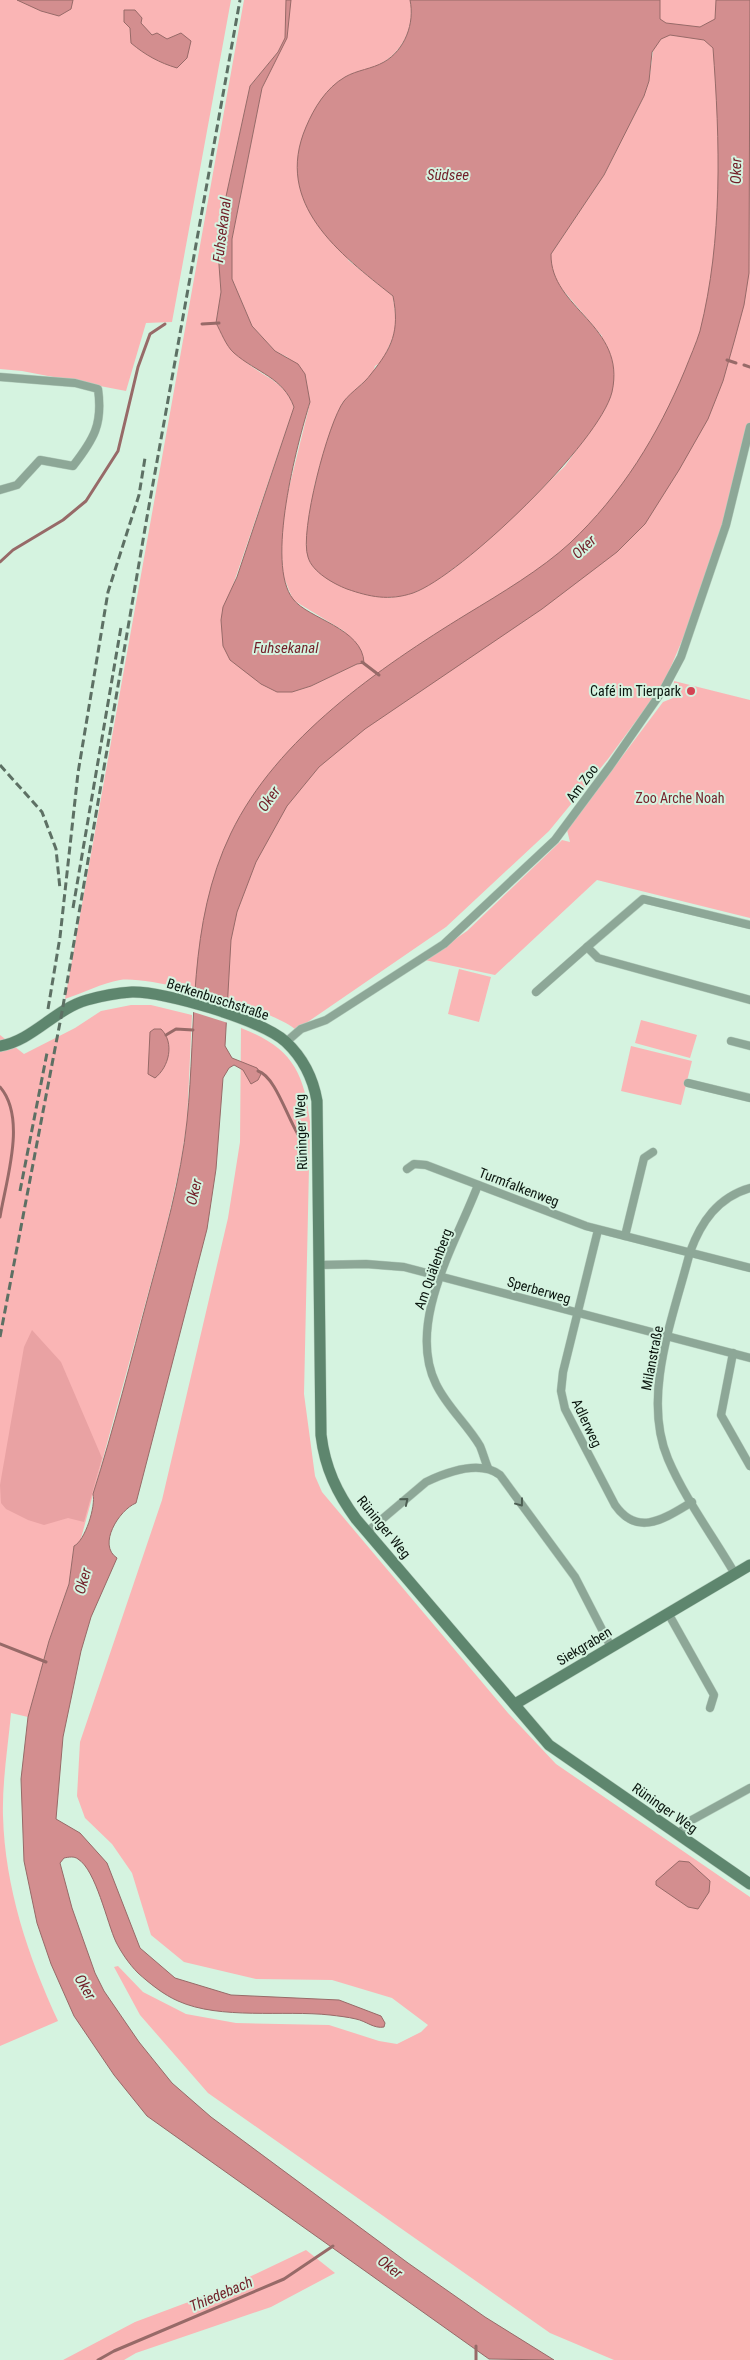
<svg xmlns="http://www.w3.org/2000/svg" width="750" height="2360" font-family="'Roboto Condensed',sans-serif">
<style>
.green{fill:#fab5b5;fill-rule:evenodd}
.forest{fill:#e9a2a3}
.water{fill:#d38e8f;stroke:#976a68}
.pier{fill:#d5f3e0}
.lines{fill:none;stroke-linecap:round;stroke-linejoin:round}
.stream{stroke:#976a68;stroke-width:3}
.street-casing{stroke:#b5cfbe;stroke-width:9}
.secondary-casing{stroke:#b5cfbe;stroke-width:12}
.street{stroke:#8da797;stroke-width:8}
.secondary{stroke:#5e866e;stroke-width:11}
.rail{stroke:#5d7064;stroke-width:3;stroke-dasharray:8 4;stroke-linecap:butt}
.oneway{stroke:#4c5e52}
.poi-dot{fill:#d34353;stroke:#d5f3e0;stroke-width:2}
.labels{text-anchor:middle;dominant-baseline:central;stroke-width:4;stroke-linejoin:round;paint-order:stroke}
.poi-label{font-size:14px;fill:#0a150e;stroke:#d5f3e0;text-anchor:end}
.street-label{font-size:14px;fill:#0a150e;stroke:#d5f3e0}
.park-label{font-size:14px;fill:#76232c;stroke:#d5f3e0}
.water-label{font-size:15px;font-style:italic;fill:#711f28;stroke:#d5f3e0}
</style>
<rect width="100%" height="100%" fill="#d5f3e0"/>
<g class="green">
<polygon points="0,0 231,0 172,322 146,323 126,391 22,371 0,369"/>
<path d="M244,0H410C415,23 405,48 385,61C374,69 357,72 345,77L348,260L393,296L397,328L382,362L375,366L373,373L343,402L329,437L315,483L309,517L306,549L389,598L416,592L452,570L528,502L565,466L600,417L602,336L557,283L551,269V254L604,175L644,96L649,81L660,0H750V437L716,545L692,617L664,683L608,759L549,831L446,927L296,1030C275,1010 150,975 120,980C102,983 83,993 65,999ZM285,38L262,88L232,239V279L252,326L275,351L287,357L305,374L310,403L284,508L281,539L283,575L293,600L344,631L364,663L357,664L311,686L292,692L221,620L294,407C284,381 267,379 247,363C235,353 225,335 216,323L221,292L217,238L250,86L278,52Z"/>
<polygon points="674,681 750,700 750,918 597,880 495,975 425,960 467,931 562,840 570,842 567,830 663,702 673,698"/>
<polygon points="459,969 491,977 479,1022 448,1014"/>
<path d="M131,1005H151L192,1015L187,1121L181,1161L166,1228L80,1542L74,1546L69,1584L49,1641L28,1717L11,1713C8,1747 2,1782 3,1816C5,1888 28,1956 58,2021L0,2046V1035L24,1054L75,1028L101,1011Z"/>
<polygon points="641,1020 697,1035 690,1058 635,1043"/>
<path d="M241,1028C291,1047 304,1071 310,1122L304,1394L315,1476L322,1492L508,1713L556,1764L750,1897V2360H614L550,2333L208,2093L140,2015L114,1967L118,1966L143,1992L186,2014L236,2023L329,2025L379,2041L397,2044L421,2032L428,2025L392,1998L332,1980L256,1979L184,1962L151,1935L132,1873L112,1844L85,1818L77,1796L80,1742L162,1500L228,1218L240,1142Z"/>
<polygon points="631,1046 692,1061 681,1105 621,1091"/>
<polygon points="306,2250 335,2273 271,2307 136,2353 124,2360 63,2360 135,2322 226,2288"/>
</g>
<polygon class="forest" points="32,1330 61,1362 102,1458 84,1522 68,1518 44,1525 28,1520 6,1509 1,1503 0,1485 24,1347"/>
<g class="water">
<polygon points="17,0 73,0 71,9 59,16 41,11"/>
<path d="M286,0H291L287,38L262,88L232,239V279L252,326L275,351L298,364L305,374L310,402C297,444 265,564 293,599C308,619 363,628 364,663L357,664L311,686L292,692H277L261,684L230,660L223,646L221,620L223,607L237,577L294,407C283,377 257,373 234,353C226,346 221,332 216,323L221,292L217,238L250,86L278,52L285,38Z"/>
<path d="M410,0H660V19L666,23L700,27L715,19L716,0H750L749,273L744,305L734,342L723,381L708,419L679,470L645,524L617,552L542,609L365,729L319,767L287,806L256,862L237,912L231,940L225,1046L232,1058L257,1068L261,1074L258,1080L251,1084L243,1070L234,1065L229,1068L223,1078L216,1169L207,1229L136,1503C119,1510 97,1545 117,1558L91,1617L81,1651L63,1737L56,1819L80,1833L107,1863L140,1948L175,1978L231,1995L339,2000L381,2016L385,2023L384,2027C374,2029 366,2021 356,2019C348,2017 338,2016 330,2015C284,2010 220,2020 178,2001C164,1995 149,1983 138,1973C129,1964 121,1952 116,1942C107,1923 96,1870 78,1859C74,1856 69,1857 64,1858L60,1863L72,1908L95,1973L104,1991L139,2042L172,2083L211,2117L408,2263L485,2317L554,2360L489,2359L147,2116L114,2075L74,2016L51,1964L37,1923L24,1861L21,1779L28,1717L49,1641L69,1584L74,1546C85,1541 96,1506 93,1494C114,1428 131,1360 149,1293C164,1237 181,1179 187,1121C197,1024 187,924 231,833C277,738 379,668 467,614C500,594 542,569 570,543C622,494 658,435 685,370C690,357 696,344 700,331C723,239 720,141 713,48L704,40L670,35L661,39L652,52L649,81L644,96L604,175L551,254C550,309 627,325 612,392C600,442 461,576 413,593C389,601 370,597 347,589C334,584 312,572 308,557C299,533 328,422 344,401C352,391 364,384 371,374C392,348 400,331 393,296C340,254 273,204 306,127C314,108 326,88 345,77C357,70 372,69 384,62C405,50 415,23 410,0Z"/>
<path d="M124,10H135L142,18L141,23L152,35L157,33L167,39L181,33L191,41L187,58L177,68C160,63 145,55 131,43L130,28L124,22Z"/>
<path d="M154,1029H161C175,1043 169,1067 155,1078L148,1074L150,1032Z"/>
<polygon points="679,1861 689,1862 710,1881 709,1892 698,1909 688,1907 656,1885 656,1881"/>
</g>
<polygon class="pier" points="191,993 230,1005 228,1023 190,1011"/>
<g class="lines">
<g class="stream">
<polyline points="202,324 219,323"/>
<polyline points="727,360 736,363"/>
<polyline points="744,365 750,367"/>
<polyline points="0,562 13,550 63,520 86,501 118,451 138,367 150,334 165,324"/>
<polyline points="362,662 379,675"/>
<polyline points="166,1035 176,1029 193,1030"/>
<path d="M258,1071C277,1077 289,1125 304,1144"/>
<path d="M0,1087C27,1118 6,1180 0,1217"/>
<polyline points="0,1644 46,1662"/>
<polyline points="98,2360 114,2351 284,2279 333,2246"/>
<polyline points="476,2360 476,2346"/>
</g>
<g class="street-casing">
<g id="street">
<path d="M0,377L75,383L98,389C103,424 94,439 73,466L40,460L17,485L0,490"/>
<polyline points="587,947 643,899 750,925"/>
<polyline points="536,992 587,947 598,958 750,1000"/>
<polyline points="731,1041 750,1046"/>
<polyline points="286,1042 301,1029 326,1020 444,944 555,840 610,766 665,687 681,657 726,525 750,427"/>
<polyline points="688,1083 750,1098"/>
<polyline points="407,1169 414,1164 426,1165 586,1226 750,1268"/>
<path d="M478,1185C456,1243 406,1323 436,1384C447,1407 467,1424 480,1446C483,1453 485,1461 488,1468"/>
<path d="M598,1230L563,1372L561,1391L565,1409L615,1505C638,1538 665,1518 692,1502"/>
<polyline points="625,1236 644,1158 653,1152"/>
<polyline points="319,1265 366,1264 404,1267 750,1358"/>
<polyline points="733,1353 721,1415 750,1466"/>
<path d="M367,1532L426,1482C447,1472 480,1460 500,1475L575,1577L611,1647"/>
<path d="M735,1574C713,1536 685,1499 668,1459C641,1396 674,1315 690,1252C701,1222 718,1197 750,1188"/>
<polyline points="668,1613 714,1695 710,1708"/>
<polyline points="678,1835 690,1821 750,1788"/>
</g>
</g>
<g class="secondary-casing">
<g id="secondary">
<path d="M0,1046C32,1041 55,1009 87,1000C101,996 117,993 132,992C164,991 262,1020 286,1042C303,1058 313,1078 317,1101L321,1435C325,1468 337,1493 356,1519L549,1745L750,1884"/>
<polyline points="515,1704 750,1565"/>
</g>
</g>
<use href="#street" class="street"/>
<use href="#secondary" class="secondary"/>
<g class="rail">
<polyline points="0,765 42,812 56,849 60,889"/>
<polyline points="73,908 121,627"/>
<polyline points="48,1009 60,937 78,773 108,592 139,495 145,458"/>
<polyline points="20,1191 47,1053"/>
<polyline points="0,1337 62,1012 147,517 240,0"/>
</g>
</g>
<defs><path id="oneway-chevron" d="M-2-3.5L2.5 0L-2 3.5" fill="none" stroke-width="1.6" stroke-linecap="round" stroke-linejoin="round" transform="scale(1.25)"/></defs>
<g class="oneway">
<use href="#oneway-chevron" transform="translate(405 1501) rotate(-40)"/>
<use href="#oneway-chevron" transform="translate(520 1503) rotate(53)"/>
</g>
<circle class="poi-dot" cx="691" cy="691" r="5"/>
<g class="labels">
<g class="poi-label">
<text x="681" y="691">Café im Tierpark</text>
</g>
<g class="street-label">
<text transform="translate(582 783) rotate(-53)">Am Zoo</text>
<text transform="translate(218 999) rotate(18)">Berkenbuschstraße</text>
<text transform="translate(301 1132) rotate(-92)">Rüninger Weg</text>
<text transform="translate(519 1187) rotate(21)">Turmfalkenweg</text>
<text transform="translate(433 1269) rotate(-70)">Am Quälenberg</text>
<text transform="translate(539 1290) rotate(16)">Sperberweg</text>
<text transform="translate(652 1358) rotate(-79)">Milanstraße</text>
<text transform="translate(587 1423) rotate(65)">Adlerweg</text>
<text transform="translate(384 1527) rotate(51)">Rüninger Weg</text>
<text transform="translate(584 1646) rotate(-31)">Siekgraben</text>
<text transform="translate(665 1808) rotate(35)">Rüninger Weg</text>
</g>
<g class="park-label">
<text x="680" y="798">Zoo Arche Noah</text>
</g>
<g class="water-label">
<text transform="translate(736 171) rotate(-89)">Oker</text>
<text x="448" y="175">Südsee</text>
<text transform="translate(222 230) rotate(-83)">Fuhsekanal</text>
<text transform="translate(584 547) rotate(-43)">Oker</text>
<text x="286" y="648">Fuhsekanal</text>
<text transform="translate(269 799) rotate(-55)">Oker</text>
<text transform="translate(194 1192) rotate(-76)">Oker</text>
<text transform="translate(83 1581) rotate(-74)">Oker</text>
<text transform="translate(85 1987) rotate(59)">Oker</text>
<text transform="translate(390 2267) rotate(37)">Oker</text>
<text transform="translate(221 2294) rotate(-23)">Thiedebach</text>
</g>
</g>
</svg>
